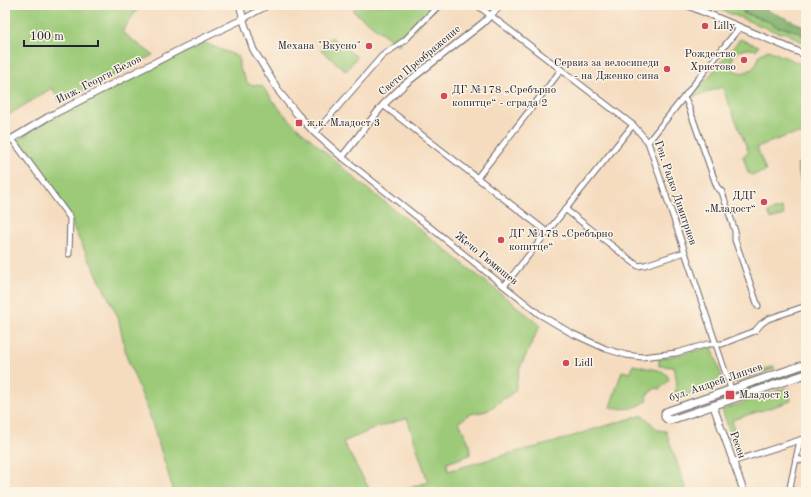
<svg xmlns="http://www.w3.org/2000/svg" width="811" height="497" font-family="'Old Standard TT',serif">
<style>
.green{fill:#9cca78;stroke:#5f765a}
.forest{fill:#7dae68;stroke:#506852}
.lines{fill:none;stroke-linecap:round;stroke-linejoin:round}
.minor-casing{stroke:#6c6369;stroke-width:7}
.tertiary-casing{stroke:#6c6369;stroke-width:8}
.secondary-casing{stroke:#6c6369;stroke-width:9}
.minor{stroke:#fff;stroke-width:5}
.tertiary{stroke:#fff;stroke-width:6}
.secondary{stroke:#fff;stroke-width:7}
.poi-dot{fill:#d1495b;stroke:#fcf5e5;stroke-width:1.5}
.labels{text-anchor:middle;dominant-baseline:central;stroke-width:3;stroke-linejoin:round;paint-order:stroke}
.poi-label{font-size:11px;fill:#22223b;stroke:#fcf5e5;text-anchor:start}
.street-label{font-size:11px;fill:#22223b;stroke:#fcf5e5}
</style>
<rect width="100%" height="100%" fill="#fcf5e5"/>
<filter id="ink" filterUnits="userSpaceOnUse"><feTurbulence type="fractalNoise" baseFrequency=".025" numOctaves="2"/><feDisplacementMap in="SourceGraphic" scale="8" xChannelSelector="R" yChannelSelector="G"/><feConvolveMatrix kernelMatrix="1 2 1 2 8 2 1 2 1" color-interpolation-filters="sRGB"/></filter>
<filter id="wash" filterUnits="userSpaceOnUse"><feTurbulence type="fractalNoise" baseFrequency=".012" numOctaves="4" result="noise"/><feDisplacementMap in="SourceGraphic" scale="16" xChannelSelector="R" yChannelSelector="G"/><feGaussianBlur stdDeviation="0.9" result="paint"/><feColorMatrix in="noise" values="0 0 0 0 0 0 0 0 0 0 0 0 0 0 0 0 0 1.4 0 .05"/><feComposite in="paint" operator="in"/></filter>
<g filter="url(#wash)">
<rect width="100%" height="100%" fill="#f5dcbf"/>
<g class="green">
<polygon points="5,5 140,5 122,32 153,55 61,103 52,88 5,117"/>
<polygon points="358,5 433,5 437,7 398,45 353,11"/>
<path d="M708,5H746L743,13L769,22L777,27L786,28L798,32L806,38V43C803,42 800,41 797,39C790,36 788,31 779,33Z"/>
<polygon points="331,37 357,57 346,71 321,50"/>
<path d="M740,39L759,46L756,50C747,47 734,50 732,60C729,71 740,75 748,71C755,68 758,62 759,55L768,50L806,66V134L789,135L757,147L766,171L753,175L748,173L743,156L749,153L722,87L694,97L693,96Z"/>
<polygon points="205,43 239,57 239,67 248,84 262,86 282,112 296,126 360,183 422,231 540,325 519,370 515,391 487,411 470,414 459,422 470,445 470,455 447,463 448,471 508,454 552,443 591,430 643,415 658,430 666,431 687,492 398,492 428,482 407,418 376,428 343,442 371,492 174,492 148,410 127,358 118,317 74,229 71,216 17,140 45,122 168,60"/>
<polygon points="806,162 806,202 805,202 797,164"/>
<polygon points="782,208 784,215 771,219 768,212"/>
<polygon points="712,347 724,383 677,398 675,393 677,382 674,367 659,366 659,359"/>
<path d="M633,365L662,371L667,375L669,380L660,389L656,388L646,395L648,400C635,410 625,410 610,407L622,371L631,373Z"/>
<polygon points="774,366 774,369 734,382 733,380"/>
<polygon points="806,367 806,370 677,415 677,413"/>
<polygon points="782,389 789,389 791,401 732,420 739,451 737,452 722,410"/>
</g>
<polygon class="forest" points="746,5 755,5 806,27 806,38 798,32 786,28 777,27 769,22 743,12"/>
</g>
<g filter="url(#ink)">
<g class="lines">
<g class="minor-casing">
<g id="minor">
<polyline points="477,5 633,125 648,142 731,389"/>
<polyline points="243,19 269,5"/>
<polyline points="684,97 687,102 717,187 722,192 735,231 735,240 758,306"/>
<polyline points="383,105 547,232"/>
<polyline points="315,133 382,56 405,40 439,5"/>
<polyline points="12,139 70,218 69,254"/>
<polyline points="648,142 739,28"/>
<polyline points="342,157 539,314 571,333 606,349 626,355 642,357 676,353 708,344 722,344 755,331 761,324 768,319 806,306"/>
<polyline points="477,178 561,70"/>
<polyline points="565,209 638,266 645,265 685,252"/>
<polyline points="504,286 633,125"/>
<polyline points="796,459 806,461"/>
<polyline points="732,462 806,438"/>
<polyline points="789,492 800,440"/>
</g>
</g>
<g class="tertiary-casing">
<g id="tertiary">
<polyline points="240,5 243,19 253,49 280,93 297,114 315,133 342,157 383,105 405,84 483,23 501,5"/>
<polyline points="687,5 806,55"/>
<polyline points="5,143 48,117 185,47 243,19"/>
<polyline points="713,405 744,492"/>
</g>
</g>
<g class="secondary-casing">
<polyline id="secondary" points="806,364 668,411 665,413 665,417 667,419 671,420 806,374"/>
</g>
<use href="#minor" class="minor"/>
<use href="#tertiary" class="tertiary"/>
<use href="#secondary" class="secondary"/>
</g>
</g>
<g class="poi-dot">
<circle cx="705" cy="26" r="4"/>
<circle cx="369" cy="46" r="4"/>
<circle cx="744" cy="60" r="4"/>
<circle cx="667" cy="69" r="4"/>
<circle cx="444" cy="96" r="4"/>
<rect x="295" y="119" width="8" height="8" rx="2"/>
<circle cx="764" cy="202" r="4"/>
<circle cx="501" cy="240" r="4"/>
<circle cx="566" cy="363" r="4"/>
<rect x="725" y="390" width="10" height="10" rx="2"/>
</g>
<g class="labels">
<g class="poi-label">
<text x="713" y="26">Lilly</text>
<text x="361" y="46" text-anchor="end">Механа "Вкусно"</text>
<text x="736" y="54" text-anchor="end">Рождество<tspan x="736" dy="13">Христово</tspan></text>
<text x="659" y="63" text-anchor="end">Сервиз за велосипеди<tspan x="659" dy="13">- на Дженко сина</tspan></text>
<text x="452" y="90">ДГ №178 „Сребърно<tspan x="452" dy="13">копитце“ - сграда 2</tspan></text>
<text x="307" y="123">ж.к. Младост 3</text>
<text x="756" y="196" text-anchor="end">ДДГ<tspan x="756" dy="13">„Младост“</tspan></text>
<text x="509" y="234">ДГ №178 „Сребърно<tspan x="509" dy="13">копитце“</tspan></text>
<text x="574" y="363">Lidl</text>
<text x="739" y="395">Младост 3</text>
</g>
<g class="street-label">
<text transform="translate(420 61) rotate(-40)">Свето Преображение</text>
<text transform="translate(99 80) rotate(-27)">Инж. Георги Белов</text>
<text transform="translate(675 193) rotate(71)">Ген. Радко Димитриев</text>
<text transform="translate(486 259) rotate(39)">Жечо Гюмюшев</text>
<text transform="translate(716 383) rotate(-19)">бул. Андрей Ляпчев</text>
<text transform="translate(737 445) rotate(71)">Ресен</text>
</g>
</g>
<rect width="811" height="497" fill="none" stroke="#fcf5e5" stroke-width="20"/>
<path d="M24 40v6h74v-6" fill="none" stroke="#22223b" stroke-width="2"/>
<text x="30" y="40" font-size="12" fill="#22223b" stroke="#fcf5e5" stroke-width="3" paint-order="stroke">100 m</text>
</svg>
